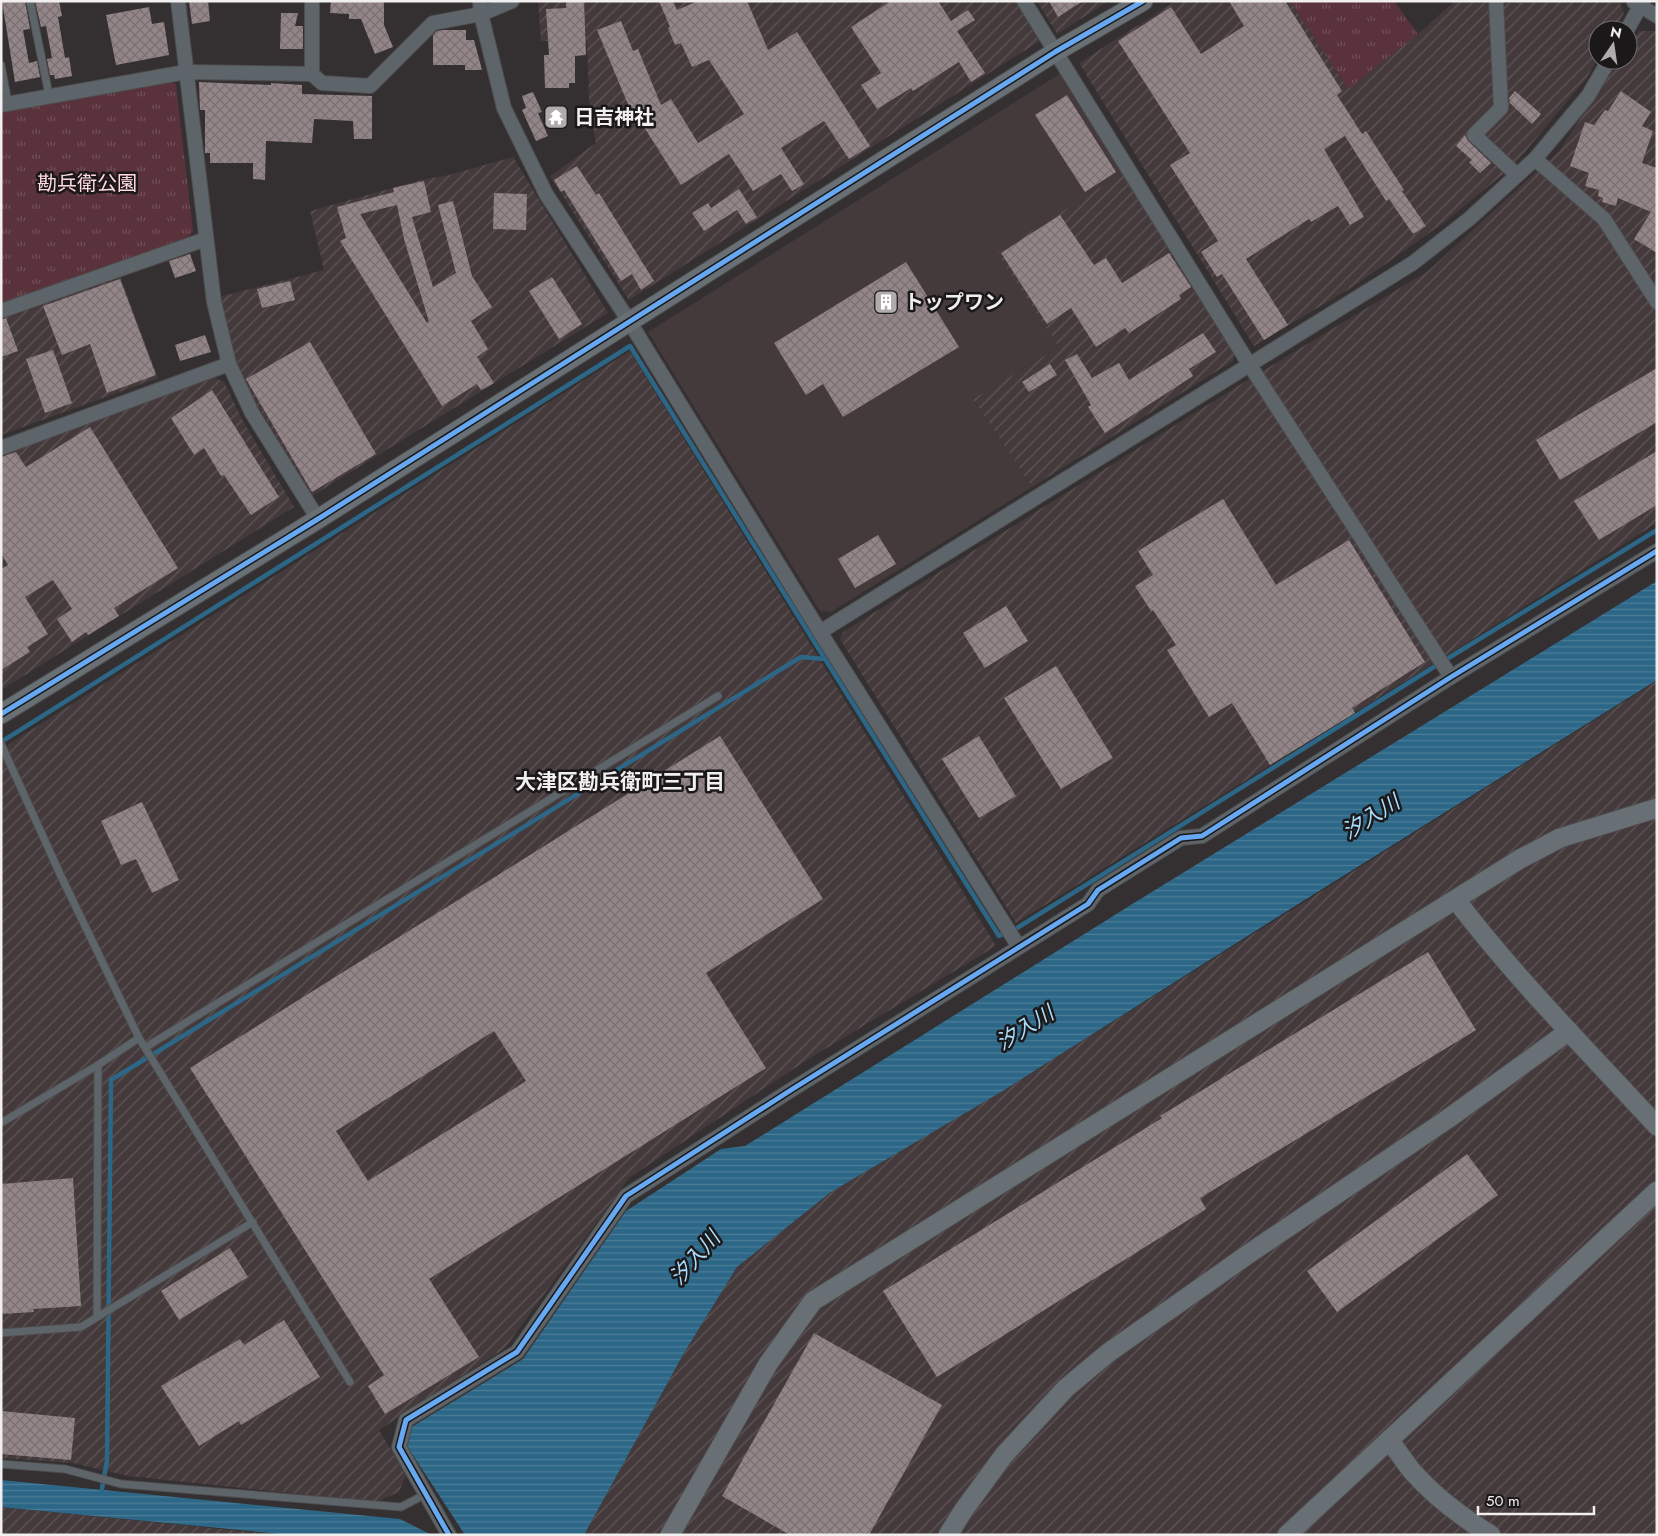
<svg xmlns="http://www.w3.org/2000/svg" width="1658" height="1536" font-family="Jost,'Noto Sans JP',sans-serif">
<style>
.built{fill:#44393b}
.industrial{fill:url(#industrial-furrows)}
.grass{fill:url(#grass-tufts)}
.water{fill:url(#water-rules)}
.lines{fill:none;stroke-linecap:round;stroke-linejoin:round}
.stream{stroke:#2d6787;stroke-width:4.5}
.building{fill:url(#building-cross-hatch);fill-rule:evenodd}
.lane-casing{stroke:#4e4c4c;stroke-width:9}
.street-casing{stroke:#4e4c4c;stroke-width:16}
.secondary-casing{stroke:#4e4c4c;stroke-width:21}
.lane{stroke:#5e656a;stroke-width:7}
.street{stroke:#5e656a;stroke-width:14}
.secondary{stroke:#687076;stroke-width:19}
.cycleway-casing{stroke:#1b1819;stroke-width:8}
.cycleway{stroke:#66a8f1;stroke-width:5}
.labels{text-anchor:middle;dominant-baseline:central;stroke-width:5;stroke-linejoin:round;paint-order:stroke}
.poi-label{font-size:20px;font-weight:bold;fill:#f2efef;stroke:#1b1819;text-anchor:start}
.park-label{font-size:20px;fill:#ffd7df;stroke:#1b1819}
.neighbourhood-label{font-size:21px;font-weight:bold;fill:#f2efef;stroke:#1b1819}
.water-label{font-size:21px;font-style:italic;fill:#a9dcfc;stroke:#1b1819}
</style>
<defs>
<pattern id="industrial-furrows" width="10" height="10" patternUnits="userSpaceOnUse" patternTransform="scale(1.25)"><rect width="10" height="10" fill="#44393b"/><path d="M-1 1l2-2M0 10L10 0M9 11l2-2" fill="none" stroke="#5f5658"/></pattern>
<pattern id="grass-tufts" width="24" height="20" patternUnits="userSpaceOnUse" patternTransform="scale(1.25)"><rect width="24" height="20" fill="#5a323c"/><path d="M3 7l-1-3M5 7V3M7 7l1-3M15 17l-1-3M17 17v-4M19 17l1-3" fill="none" stroke="#725058"/></pattern>
<pattern id="water-rules" width="6" height="5" patternUnits="userSpaceOnUse" patternTransform="scale(1.25)"><rect width="6" height="5" fill="#2d6787"/><path d="M0 2.5h6" fill="none" stroke="#4c7d98"/></pattern>
<pattern id="building-cross-hatch" width="8" height="8" patternUnits="userSpaceOnUse" patternTransform="scale(1.25)"><rect width="8" height="8" fill="#948588"/><path d="M0 0l8 8M0 8l8-8" fill="none" stroke="#7a7072"/></pattern>
</defs>
<rect width="100%" height="100%" fill="#343031"/>
<polygon class="built" points="1061,73 1123,173 1059,347 973,399 1032,487 831,612 820,611 648,332"/>
<g class="industrial">
<polygon points="538,1 1015,1 1040,41 629,300 550,176 596,143 589,100 587,42 541,41"/>
<polygon points="1037,1 1109,1 1057,34"/>
<polygon points="1176,1 1290,1 1348,89 1418,34 1455,1 1492,1 1493,3 1617,1 1620,3 1624,13 1614,30 1598,30 1598,58 1586,79 1513,166 1446,221 1380,268 1349,289 1254,346 1079,63"/>
<polygon points="1639,31 1657,31 1657,523 1449,654 1016,923 840,639 843,632 1246,381 1428,271 1559,151 1619,60 1628,60 1628,47"/>
<polygon points="513,157 608,313 312,496 242,380 228,338 219,297 324,270 310,211 421,180 449,175"/>
<polygon points="1123,173 1236,353 1233,361 1032,487 973,399 1059,347 997,253"/>
<polygon points="120,276 158,378 1,435 1,319"/>
<polygon points="630,351 996,946 807,1060 629,1178 505,1348 379,1430 406,1475 399,1492 376,1502 128,1476 73,1463 1,1458 1,749"/>
<polygon points="214,378 224,382 243,421 294,507 1,690 1,453"/>
<polygon points="1657,681 1657,1535 584,1535 684,1353 737,1267 831,1192 1001,1092"/>
<polygon points="1,1507 281,1535 1,1535"/>
</g>
<g class="grass">
<polygon points="1290,1 1394,1 1418,34 1348,89"/>
<polygon points="170,81 176,85 193,231 188,237 1,304 1,113"/>
</g>
<g class="water">
<polygon points="1657,581 1657,680 1295,906 1001,1092 831,1192 737,1267 684,1353 584,1535 465,1535 405,1443 410,1428 523,1359 626,1211 721,1149 745,1146 1134,903"/>
<polygon points="1,1480 400,1519 432,1535 291,1535 1,1507"/>
</g>
<g class="lines">
<g class="stream">
<polyline points="1,742 630,346 825,659"/>
<polyline points="101,1494 107,1461 111,1080 801,657 825,659 999,936 1017,928 1429,670 1657,530"/>
</g>
</g>
<g class="building">
<polygon points="2,1 25,1 30,29 23,30 29,63 37,61 40,77 15,82"/>
<polygon points="35,1 59,1 62,16 58,17 65,58 69,57 72,76 55,79 54,75 50,75 47,59 52,58 46,26 41,27"/>
<polygon points="189,1 208,1 210,21 192,24"/>
<polygon points="331,1 384,1 384,25 393,47 375,54 361,19 349,19 349,14 330,13"/>
<polygon points="566,1 584,1 586,55 575,56 575,83 569,83 569,88 545,88 544,55 549,55 546,9 566,8"/>
<polygon points="659,1 673,1 677,10 698,1 747,1 768,50 797,32 870,146 849,159 824,121 781,148 804,184 792,191 781,174 753,191 729,154 681,185 635,113 632,114 597,30 621,21 633,51 638,49 661,105 671,99 698,143 744,114 709,60 692,67 681,43 675,45 668,28 670,27"/>
<polygon points="891,1 938,1 951,21 968,10 975,20 957,31 985,73 971,82 959,62 913,91 911,88 877,109 861,85 881,73 851,27"/>
<polygon points="1049,1 1083,1 1058,17"/>
<polygon points="1229,1 1285,1 1342,91 1337,95 1362,134 1366,131 1404,190 1402,191 1426,226 1413,234 1389,199 1386,201 1345,136 1324,149 1364,217 1350,225 1338,206 1311,222 1309,219 1246,259 1288,325 1264,340 1222,274 1217,277 1201,252 1218,241 1170,165 1190,153 1118,41 1171,7 1201,54 1244,26"/>
<polygon points="149,7 152,24 164,22 169,55 116,65 106,15"/>
<polygon points="281,13 298,13 295,26 303,26 303,49 280,49"/>
<polygon points="443,30 466,30 466,40 474,40 482,70 465,70 465,65 433,65 433,35 437,31"/>
<polygon points="199,82 271,85 271,83 302,85 302,94 372,96 372,139 354,139 353,121 314,119 312,143 266,141 265,180 253,179 253,163 210,163 210,153 205,153 205,110 200,110"/>
<polygon points="1515,91 1541,114 1532,124 1510,103 1509,98"/>
<polygon points="1621,91 1651,112 1642,126 1653,131 1642,163 1657,168 1657,253 1634,239 1651,212 1618,198 1616,206 1602,202 1603,198 1598,196 1599,190 1585,186 1589,173 1570,166 1585,122 1594,125 1605,110 1608,111"/>
<polygon points="533,92 542,112 538,113 548,136 536,141 522,110 526,108 522,96"/>
<polygon points="1067,95 1116,172 1085,192 1035,115"/>
<polygon points="1465,135 1468,141 1491,163 1480,173 1469,162 1472,160 1456,146"/>
<polygon points="577,166 596,195 599,193 654,281 641,290 632,274 621,281 564,190 561,192 554,180"/>
<path d="M424,181L431,212L412,217L433,287L456,273L438,205L453,201L472,276L492,307L471,321L488,349L477,357L494,383L481,390L477,384L442,406L340,241L346,238L337,207L394,192L393,188ZM397,205L404,239L429,322L427,323L360,214Z"/>
<polygon points="739,189 757,217 746,224 737,210 704,231 692,213 708,203 711,208"/>
<polygon points="494,193 527,194 526,230 493,229"/>
<polygon points="1060,215 1094,265 1106,258 1122,283 1169,253 1191,287 1179,295 1181,299 1129,333 1125,328 1096,347 1071,308 1047,324 1001,253"/>
<polygon points="190,254 196,271 175,278 169,261"/>
<polygon points="906,262 959,347 843,417 823,384 806,395 774,343"/>
<polygon points="552,277 582,324 559,339 529,291"/>
<polygon points="120,279 156,375 107,393 90,344 62,355 43,306"/>
<polygon points="290,281 295,300 262,308 257,289"/>
<polygon points="6,318 18,351 1,357 1,320"/>
<polygon points="1203,333 1216,352 1189,369 1193,376 1105,433 1088,407 1091,405 1065,360 1077,354 1092,378 1119,363 1129,380"/>
<polygon points="205,335 211,352 180,361 175,345"/>
<polygon points="310,342 376,454 312,492 246,379"/>
<polygon points="53,350 72,403 45,413 26,359"/>
<polygon points="1050,364 1057,375 1029,392 1022,382"/>
<polygon points="1657,368 1657,422 1560,480 1536,440"/>
<polygon points="212,390 279,497 251,515 224,475 221,476 204,448 194,455 171,418"/>
<polygon points="90,427 178,568 114,608 119,616 88,635 86,632 72,642 57,619 72,609 53,580 25,597 48,634 27,647 30,652 1,670 1,569 8,565 1,553 1,457 16,452 26,467"/>
<polygon points="1657,451 1657,505 1599,540 1574,501"/>
<polygon points="1223,499 1276,585 1349,540 1425,662 1352,708 1355,713 1270,765 1232,703 1209,717 1167,650 1176,645 1153,610 1151,611 1135,586 1153,575 1138,551"/>
<polygon points="878,535 896,564 855,588 838,559"/>
<polygon points="1006,606 1028,641 985,668 963,633"/>
<polygon points="1056,666 1113,758 1061,789 1004,698"/>
<path d="M720,736L823,899L706,973L766,1068L429,1279L479,1357L385,1414L368,1386L384,1375L190,1068ZM494,1031L526,1081L368,1181L336,1131Z"/>
<polygon points="979,736 1016,796 979,818 942,759"/>
<polygon points="142,802 179,880 152,893 136,859 121,865 101,821"/>
<polygon points="1428,952 1476,1030 1200,1198 1206,1209 937,1377 883,1291 1162,1118 1160,1116"/>
<polygon points="1467,1154 1498,1195 1337,1312 1307,1271"/>
<polygon points="73,1178 81,1306 33,1309 34,1312 1,1314 1,1184"/>
<polygon points="230,1248 248,1277 179,1320 161,1291"/>
<polygon points="284,1320 320,1377 241,1425 239,1421 199,1446 161,1386 240,1339 244,1345"/>
<polygon points="814,1333 942,1405 869,1535 790,1535 722,1496"/>
<polygon points="1,1411 75,1418 71,1460 1,1454"/>
</g>
<g class="lines">
<g class="lane-casing">
<g id="lane">
<polyline points="30,1 49,95"/>
<polyline points="1,65 8,103"/>
<polyline points="1,744 60,874 139,1038 350,1382"/>
<polyline points="146,1047 718,696"/>
<polyline points="1,1123 98,1065 139,1038"/>
<polyline points="97,1316 98,1065"/>
<polyline points="1,1333 81,1327 253,1222"/>
<polyline points="1,1464 65,1469 121,1484 401,1507 426,1494"/>
</g>
</g>
<g class="street-casing">
<g id="street">
<polyline points="178,1 214,302 229,364 252,413 318,519"/>
<polyline points="480,1 481,14 504,108 546,194 629,321 820,632 1019,947"/>
<polyline points="1024,1 1249,364 1451,677"/>
<polyline points="1496,1 1501,108 1474,135 1517,175"/>
<polyline points="1634,2 1657,16"/>
<polyline points="1627,30 1643,1"/>
<polyline points="312,74 312,1"/>
<polyline points="1,105 186,72 312,74 322,83 370,86 433,23 481,14 512,1"/>
<polyline points="1535,159 1604,219 1657,302"/>
<polyline points="1,311 206,239"/>
<polyline points="1,448 229,364"/>
<polyline points="820,632 1413,263 1469,219 1535,159 1588,96 1609,60"/>
<polyline points="449,1535 399,1447 406,1420 517,1352 626,1196 791,1090 1088,904 1098,890 1181,838 1202,836 1451,677 1657,551"/>
</g>
</g>
<g class="secondary-casing">
<g id="secondary">
<polyline points="1,714 318,519 1055,52 1143,1"/>
<path d="M1456,900C1517,980 1589,1052 1657,1126"/>
<path d="M1389,1440C1397,1450 1404,1461 1412,1471C1434,1496 1463,1518 1491,1535"/>
<polyline points="670,1535 768,1364 813,1301 1520,859 1560,838 1657,808"/>
<polyline points="948,1535 963,1511 1004,1455 1066,1388 1108,1353 1247,1255 1449,1118 1569,1031"/>
<polyline points="1287,1535 1657,1191"/>
</g>
</g>
<use href="#lane" class="lane"/>
<use href="#street" class="street"/>
<use href="#secondary" class="secondary"/>
<g class="cycleway-casing">
<g id="cycleway">
<polyline points="1,714 318,519 1055,52 1143,1"/>
<polyline points="449,1535 399,1447 406,1420 517,1352 626,1196 791,1090 1088,904 1098,890 1181,838 1202,836 1451,677 1657,551"/>
</g>
</g>
<use href="#cycleway" class="cycleway"/>
</g>
<defs>
<g id="temple-square" transform="scale(1.25)"><rect x="-9" y="-9" width="18" height="18" rx="4" fill="#b0acac" stroke="#1b1819"/><path d="M0-6L5-2H3V0L6.5 2.5H4V6H1.5V3h-3V6H-4V2.5H-6.5L-3 0V-2H-5Z" fill="#fff"/></g>
<g id="building-square" transform="scale(1.25)"><rect x="-9" y="-9" width="18" height="18" rx="4" fill="#b0acac" stroke="#1b1819"/><path d="M-4-6H4V6H1V3H-1V6H-4ZM-2.5-4.3h1.7v1.8h-1.7ZM.8-4.3h1.7v1.8H.8ZM-2.5-1h1.7V.8h-1.7ZM.8-1h1.7V.8H.8Z" fill="#fff"/></g>
</defs>
<g fill-rule="evenodd">
<use href="#temple-square" x="556" y="117"/>
<use href="#building-square" x="886" y="302"/>
</g>
<g class="labels">
<g class="poi-label">
<text x="574" y="117">日吉神社</text>
<text x="904" y="302">トップワン</text>
</g>
<g class="park-label">
<text x="87" y="183">勘兵衛公園</text>
</g>
<g class="neighbourhood-label">
<text x="620" y="782">大津区勘兵衛町三丁目</text>
</g>
<g class="water-label">
<text transform="translate(1371 817) rotate(-32)">汐入川</text>
<text transform="translate(1025 1028) rotate(-32)">汐入川</text>
<text transform="translate(695 1258) rotate(-49)">汐入川</text>
</g>
</g>
<rect width="1658" height="1536" fill="none" stroke="#f2efef" stroke-width="5"/>
<g transform="translate(1613 45) rotate(13)"><circle r="24" fill="#1b1819" stroke="#716e6f"/>
<path d="M0-4L9 19L0 12L-9 19Z" fill="#b0acac"/>
<text y="-8" font-size="14" font-weight="bold" text-anchor="middle" fill="#f2efef">N</text>
</g>
<path d="M1478 1506v8h116v-8" fill="none" stroke="#f2efef" stroke-width="2.5"/>
<text x="1486" y="1506" font-size="15" fill="#f2efef" stroke="#1b1819" stroke-width="4" paint-order="stroke">50 m</text>
</svg>
